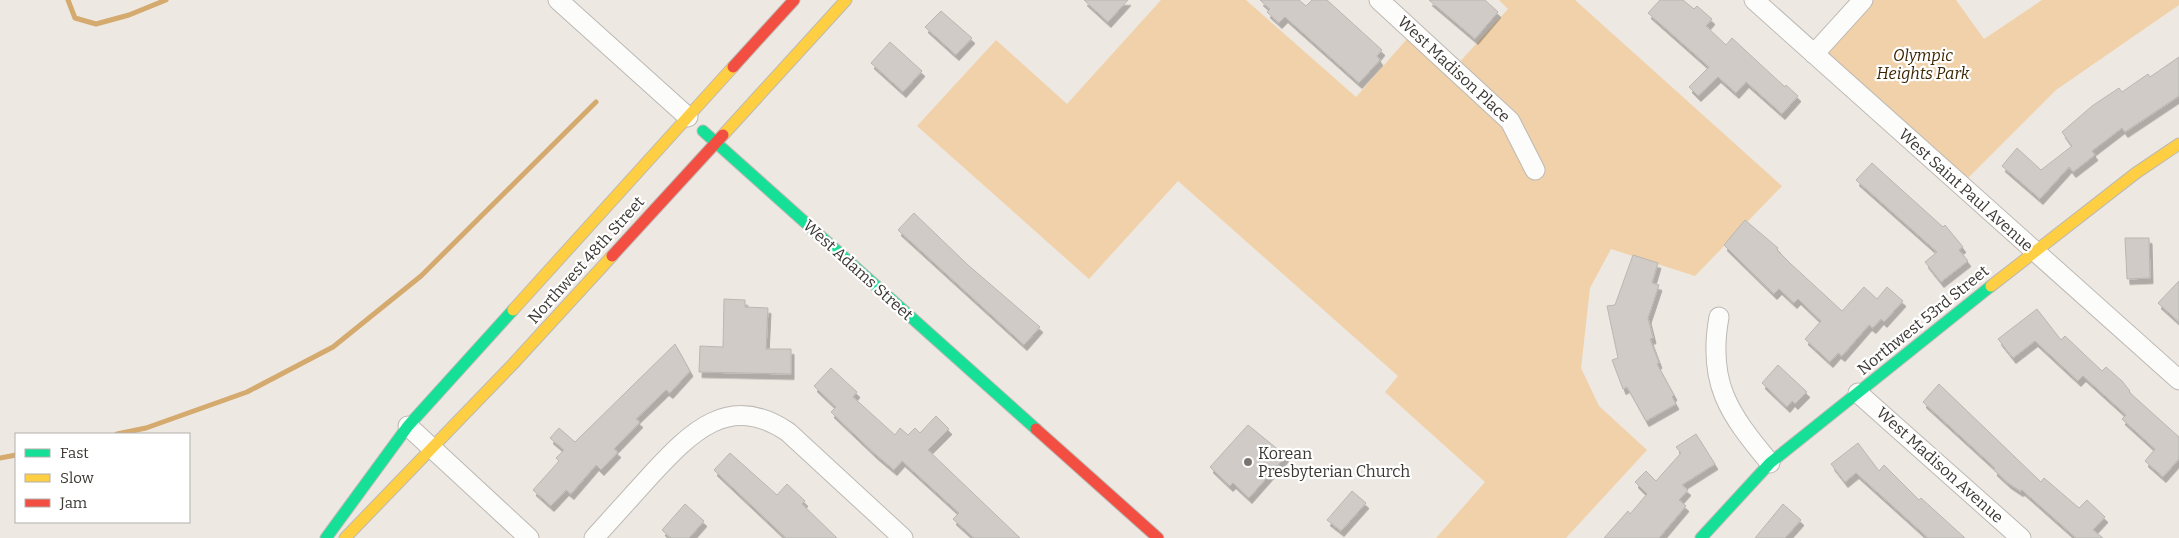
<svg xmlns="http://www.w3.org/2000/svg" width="2179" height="538" font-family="Bitter,serif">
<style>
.green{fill:#f0d1a9}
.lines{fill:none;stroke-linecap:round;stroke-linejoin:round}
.stream{stroke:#d4aa6e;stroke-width:5}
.building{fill:#d0cbc6;stroke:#bab6b2;filter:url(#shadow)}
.street-casing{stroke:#bdb9b4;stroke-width:21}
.fast-casing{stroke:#bdb9b4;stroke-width:13}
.slow-casing{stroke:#bdb9b4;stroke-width:13}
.jam-casing{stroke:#bdb9b4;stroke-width:13}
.street{stroke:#fcfcfb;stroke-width:19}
.fast{stroke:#16e098;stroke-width:11}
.slow{stroke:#ffcf43;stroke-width:11}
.jam{stroke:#f24e42;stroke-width:11}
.poi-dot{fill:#7a7570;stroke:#fff;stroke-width:2}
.labels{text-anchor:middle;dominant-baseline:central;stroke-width:4.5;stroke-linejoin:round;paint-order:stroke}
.park-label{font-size:16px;font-style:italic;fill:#3c2501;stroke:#fff}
.street-label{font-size:16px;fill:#3b3733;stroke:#fff}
.poi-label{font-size:16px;fill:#3b3733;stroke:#fff;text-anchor:start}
</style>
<defs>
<filter id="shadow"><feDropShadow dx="3" dy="5.5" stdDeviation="0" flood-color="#0004"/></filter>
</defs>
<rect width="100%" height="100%" fill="#eee8e2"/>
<g class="green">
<polygon points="1161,0 1246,0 1356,97 1414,31 1455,67 1508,9 1499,0 1575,0 1782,186 1695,276 1611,249 1590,288 1581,368 1599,406 1647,450 1566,538 1436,538 1485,482 1385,392 1398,376 1178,181 1089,279 917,126 996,40 1067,104"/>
<polygon points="1863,0 1956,0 1984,39 2042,0 2179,0 2179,5 2056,90 1961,185 1814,54"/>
</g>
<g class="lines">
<g class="stream">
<polyline points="68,0 75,18 96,24 129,15 166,0"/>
<polyline points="117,434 146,428 247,392 333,347 421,276 596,102"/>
<polyline points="0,458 16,455"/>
</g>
</g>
<g class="building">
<polygon points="1084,0 1128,0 1108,22"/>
<polygon points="1260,0 1299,0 1306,6 1312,0 1327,0 1382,50 1377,56 1380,60 1359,83 1285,17 1279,23 1267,12 1270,9"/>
<polygon points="1429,0 1485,0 1498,12 1475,39"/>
<polygon points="1660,0 1683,0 1694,9 1697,6 1712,19 1706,26 1726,45 1732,38 1785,87 1786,85 1798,96 1782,114 1746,82 1736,93 1718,77 1698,96 1689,87 1709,67 1648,13"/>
<polygon points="941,11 972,38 956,55 925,27"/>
<polygon points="890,42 922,71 903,92 871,63"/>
<polygon points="2179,57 2179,96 2125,132 2122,128 2092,151 2095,155 2073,172 2069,167 2040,199 2002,166 2017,148 2041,170 2072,146 2062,132 2092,106 2119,88 2122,92 2148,74 2150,77"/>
<polygon points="1872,163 1943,227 1945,225 1963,247 1959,250 1968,261 1941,282 1925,262 1937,252 1856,180"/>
<polygon points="914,213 968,265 1040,327 1024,345 898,230"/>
<polygon points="1745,220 1778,248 1777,250 1791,264 1842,311 1864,287 1877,299 1887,287 1903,301 1884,322 1881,319 1873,328 1869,325 1842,356 1838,353 1830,362 1805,339 1821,321 1798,299 1794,303 1779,289 1774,294 1724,245"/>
<polygon points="2125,238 2149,238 2150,278 2127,279"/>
<polygon points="1633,255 1658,263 1652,283 1659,285 1648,318 1653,338 1650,339 1659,363 1657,364 1674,395 1672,397 1676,404 1646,421 1627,387 1623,389 1612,360 1618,358 1607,306 1615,305"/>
<polygon points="2179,281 2179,322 2158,303"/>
<polygon points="724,299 745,300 745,307 768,308 766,349 791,349 791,374 699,372 700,346 723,347"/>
<polygon points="2037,309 2061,340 2065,336 2102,371 2106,367 2122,381 2130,391 2129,392 2179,437 2179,459 2163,477 2145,461 2155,449 2122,419 2126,415 2083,376 2078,381 2035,341 2013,358 1998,339"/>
<polygon points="675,344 690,371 670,393 666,390 636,419 640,422 614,449 618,452 601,470 596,465 571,494 566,490 551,506 533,490 559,461 556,458 564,450 550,438 559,428 575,442"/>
<polygon points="1778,365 1807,392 1795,404 1792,401 1787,407 1762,383"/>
<polygon points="831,368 857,392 853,397 895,435 900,428 908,435 915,428 920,433 936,416 949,429 928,450 1020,538 974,538 953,519 959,513 902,461 894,470 875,454 831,412 836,407 814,386"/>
<polygon points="1939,384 2041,482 2044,478 2079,508 2087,500 2105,517 2093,530 2103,538 2076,538 2022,490 2020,491 2008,483 1994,470 1995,468 1923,402"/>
<polygon points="1248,425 1286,456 1249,498 1233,483 1230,486 1210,467"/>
<polygon points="1696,434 1715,464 1682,485 1688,490 1679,500 1686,506 1659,538 1604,538 1628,511 1630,514 1647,494 1635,482 1646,471 1656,481 1681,453 1676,447"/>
<polygon points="1858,443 1879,471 1884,465 1919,500 1921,498 1965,538 1928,538 1856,473 1845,482 1831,464"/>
<polygon points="730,453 777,495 787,484 805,501 802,504 837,538 786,538 714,470"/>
<polygon points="1352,491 1366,503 1341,531 1327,520"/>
<polygon points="685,504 704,521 689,538 671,538 662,530"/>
<polygon points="1783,504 1801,520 1785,538 1755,538"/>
</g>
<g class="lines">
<g class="street-casing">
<g id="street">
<polyline points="558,0 688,117"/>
<polyline points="1379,0 1510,121 1535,170"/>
<polyline points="1754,0 2179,380"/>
<polyline points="1814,54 1863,0"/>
<path d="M1719,317C1707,383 1729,414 1770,463"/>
<polyline points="1858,393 2021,538"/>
<polyline points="408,426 529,538"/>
<path d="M594,538C613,517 632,496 651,475C691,432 729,392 788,432L903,538"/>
</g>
</g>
<g class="fast-casing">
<g id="fast">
<polyline points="703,131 1036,429"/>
<polyline points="326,538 408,426 513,310"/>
<polyline points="1701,538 1770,463 1991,286"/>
</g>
</g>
<g class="slow-casing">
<g id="slow">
<polyline points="723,135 846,0"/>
<polyline points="1991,286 2136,173 2179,144"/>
<polyline points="513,310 733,67"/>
<polyline points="345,538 513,364 612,256"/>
</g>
</g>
<g class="jam-casing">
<g id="jam">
<polyline points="733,67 794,0"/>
<polyline points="612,256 723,135"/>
<polyline points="1036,429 1158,538"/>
</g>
</g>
<use href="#street" class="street"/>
<use href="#fast" class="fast"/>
<use href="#slow" class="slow"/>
<use href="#jam" class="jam"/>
</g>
<circle class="poi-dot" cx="1248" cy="462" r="5"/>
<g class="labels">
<g class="park-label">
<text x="1923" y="55">Olympic<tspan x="1923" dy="18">Heights Park</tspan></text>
</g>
<g class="street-label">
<text transform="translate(1454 69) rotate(43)">West Madison Place</text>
<text transform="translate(1966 190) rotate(42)">West Saint Paul Avenue</text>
<text transform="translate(586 260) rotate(-48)">Northwest 48th Street</text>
<text transform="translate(858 270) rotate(42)">West Adams Street</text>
<text transform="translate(1923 320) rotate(-39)">Northwest 53rd Street</text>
<text transform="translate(1940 465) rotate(42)">West Madison Avenue</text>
</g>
<g class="poi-label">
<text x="1258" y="453">Korean<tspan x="1258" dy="18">Presbyterian Church</tspan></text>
</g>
</g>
<rect x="15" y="433" width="175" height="90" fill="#ffffff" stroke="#b1afad"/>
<rect x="25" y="449" width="25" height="8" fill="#16e098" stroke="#b1afad"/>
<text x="60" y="458" font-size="15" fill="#3b3733">Fast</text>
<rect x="25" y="474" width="25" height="8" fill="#ffcf43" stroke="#b1afad"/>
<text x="60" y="483" font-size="15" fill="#3b3733">Slow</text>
<rect x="25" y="499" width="25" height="8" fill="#f24e42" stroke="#b1afad"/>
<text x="60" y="508" font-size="15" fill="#3b3733">Jam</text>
</svg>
